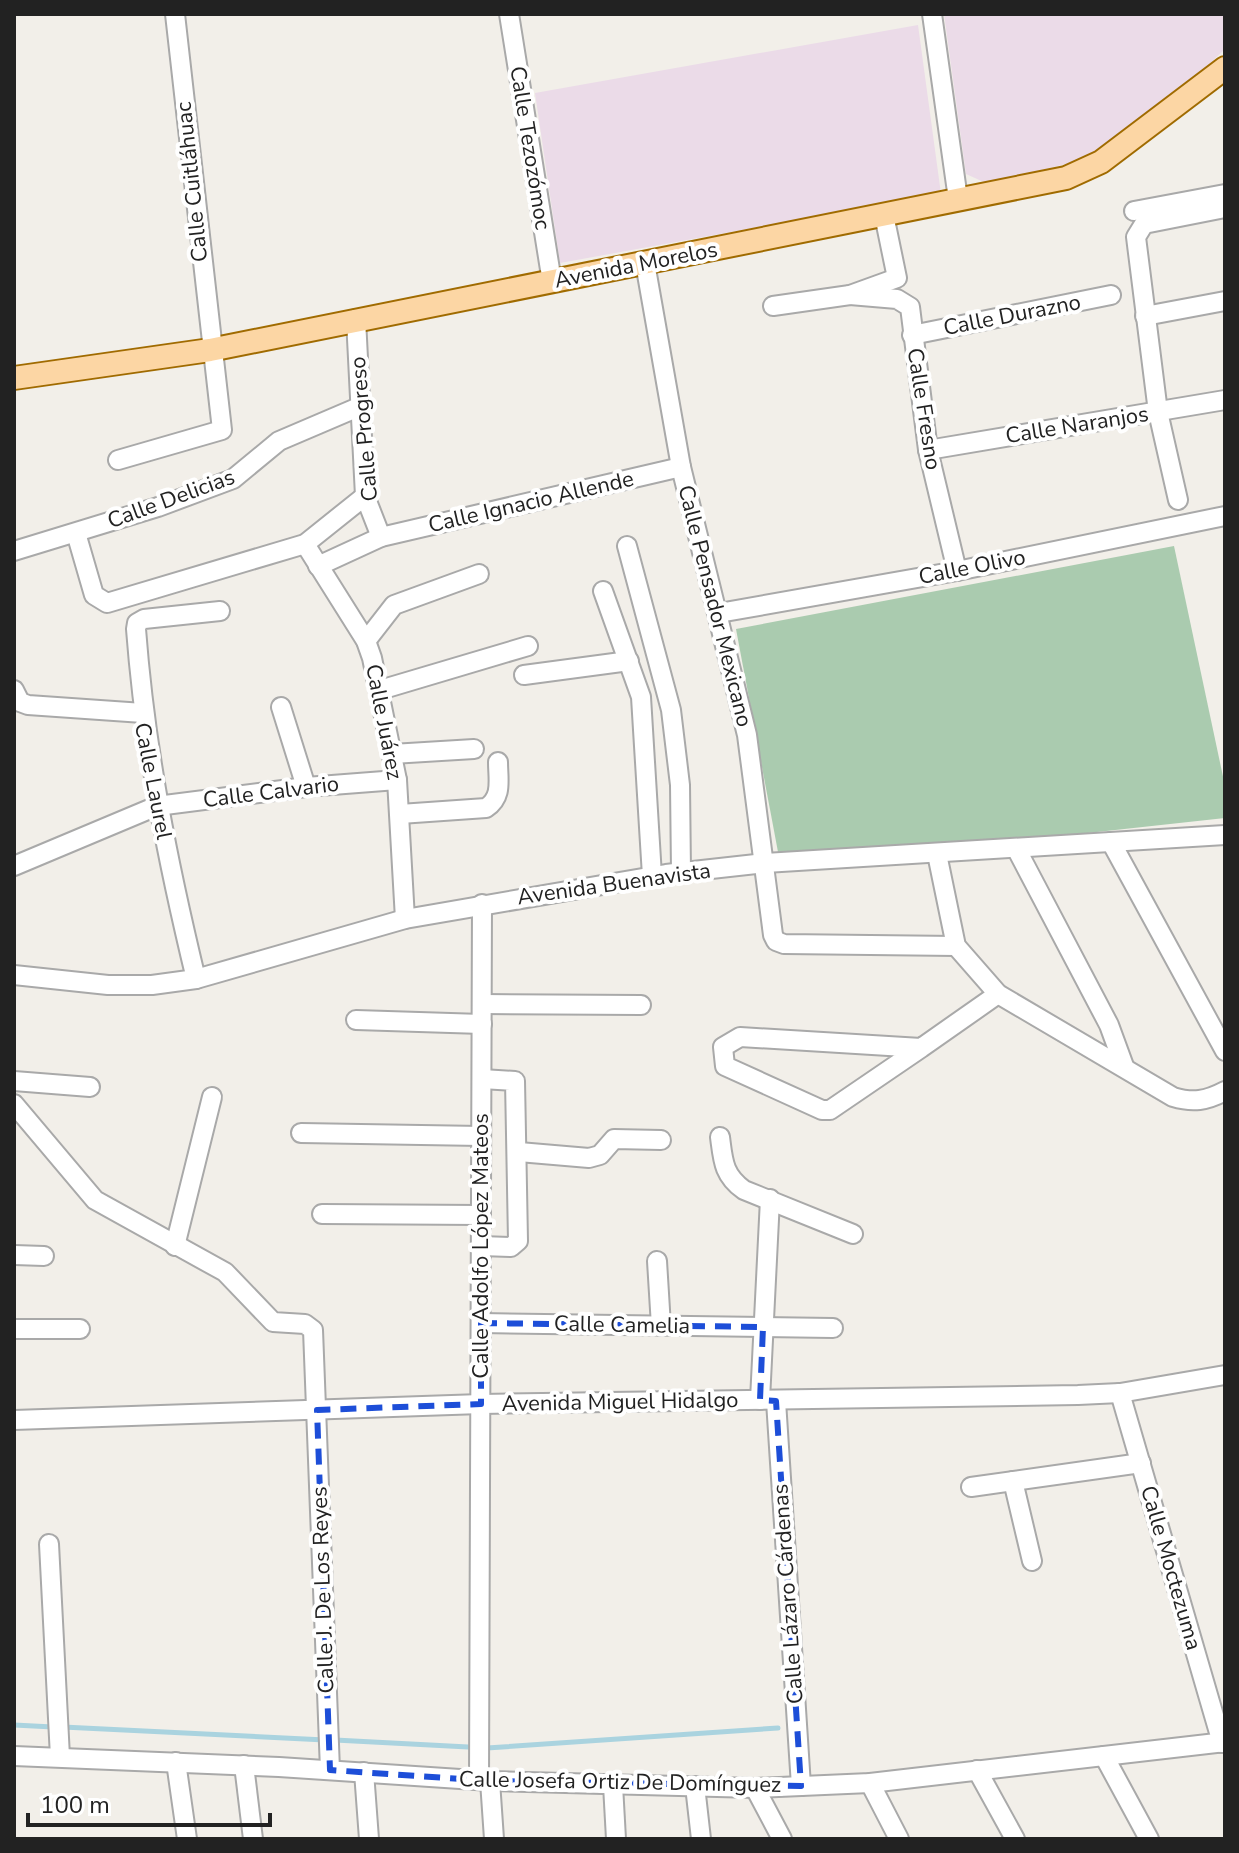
<svg xmlns="http://www.w3.org/2000/svg" width="1239" height="1853" font-family="'Nunito Sans',sans-serif">
<style>
.industrial{fill:#ebdbe8}
.cemetery{fill:#aacbaf}
.lines{fill:none;stroke-linecap:round;stroke-linejoin:round}
.stream{stroke:#aad3df;stroke-width:5}
.minor-casing{stroke:#a9a9a9;stroke-width:22}
.major-casing{stroke:#a06b00;stroke-width:26}
.minor{stroke:#fff;stroke-width:18}
.major{stroke:#fcd6a4;stroke-width:22}
.marked{fill:none;stroke:#1d4ed8;stroke-width:6;stroke-dasharray:16 10;stroke-linejoin:round}
.labels{text-anchor:middle;dominant-baseline:central;stroke-width:8;stroke-linejoin:round;paint-order:stroke}
.street-label{font-size:22px;fill:#222;stroke:#fff}
</style>
<rect width="100%" height="100%" fill="#f2efe9"/>
<g class="industrial">
<polygon points="944,14 1225,14 1225,49 1200,73 1083,160 986,183 966,174"/>
<polygon points="918,25 941,194 560,263 535,93"/>
</g>
<polygon class="cemetery" points="1174,546 1225,786 1225,818 1042,838 778,852 736,629"/>
<g class="lines">
<g class="stream">
<polyline points="14,1725 53,1727"/>
<polyline points="63,1727 325,1740"/>
<polyline points="335,1740 487,1748 778,1728"/>
</g>
<g class="minor-casing">
<g id="minor">
<polyline points="509,14 552,282"/>
<polyline points="932,14 958,199"/>
<polyline points="1134,211 1225,194"/>
<polyline points="645,263 681,467 747,735 773,935 776,941 784,944 956,946"/>
<polyline points="850,295 897,299 910,307 928,450 957,571"/>
<polyline points="773,306 850,295 897,278 884,215"/>
<polyline points="1145,316 1225,301"/>
<polyline points="356,319 365,496 381,537"/>
<polyline points="912,335 1111,295"/>
<polyline points="928,450 1225,400"/>
<polyline points="118,460 222,430 175,14"/>
<polyline points="1178,500 1158,412 1136,237 1144,224 1225,208"/>
<polyline points="76,533 94,595 107,603 305,544 365,496"/>
<polyline points="305,544 366,641 372,658 397,780 405,919"/>
<polyline points="627,546 671,710 680,785 681,872"/>
<polyline points="14,551 158,507 233,479 279,441 361,406"/>
<polyline points="318,566 381,537 681,467"/>
<polyline points="603,591 641,697 652,876"/>
<polyline points="719,613 957,571 1225,516"/>
<polyline points="366,641 394,605 479,574"/>
<polyline points="524,675 629,661"/>
<polyline points="14,690 20,702 28,705 143,713"/>
<polyline points="380,690 528,646"/>
<polyline points="281,707 306,787"/>
<polyline points="392,754 474,749"/>
<path d="M400,814L486,808C503,797 498,780 498,762"/>
<polyline points="1111,842 1225,1051"/>
<polyline points="1017,850 1109,1025 1124,1066"/>
<path d="M937,854L956,946L998,994L1173,1097C1193,1103 1206,1101 1225,1091"/>
<polyline points="14,866 157,806 306,787 397,780"/>
<polyline points="14,975 108,985 152,985 196,979 405,919 666,874 765,863 1225,835"/>
<path d="M196,979C168,863 145,749 136,629L137,623L144,619L220,611"/>
<polyline points="482,1004 641,1005"/>
<polyline points="356,1020 482,1024"/>
<polyline points="921,1048 830,1110 822,1110 725,1066 723,1047 740,1037 921,1048 998,994"/>
<polyline points="14,1081 90,1087"/>
<polyline points="14,1104 95,1200 225,1272 273,1322 305,1324 313,1330 330,1770"/>
<polyline points="301,1133 481,1136"/>
<path d="M720,1137C723,1160 723,1175 744,1190L853,1234"/>
<polyline points="519,1152 589,1158 600,1155 614,1139 661,1140"/>
<polyline points="322,1214 481,1215"/>
<polyline points="175,1246 212,1097"/>
<polyline points="481,1246 511,1247 518,1241 515,1081 482,1079"/>
<polyline points="14,1255 44,1256"/>
<polyline points="657,1261 661,1326"/>
<polyline points="481,1323 833,1328"/>
<polyline points="14,1329 80,1329"/>
<polyline points="1120,1393 1222,1743"/>
<polyline points="760,1400 770,1199"/>
<polyline points="776,1401 801,1786"/>
<polyline points="14,1420 481,1404 1078,1395 1120,1393 1225,1375"/>
<polyline points="1013,1481 1032,1561"/>
<polyline points="971,1487 1141,1463"/>
<polyline points="49,1544 60,1757"/>
<polyline points="14,1756 279,1767 490,1781 755,1788 870,1783 1225,1742"/>
<polyline points="1104,1756 1149,1839"/>
<polyline points="176,1762 187,1839"/>
<polyline points="244,1765 253,1839"/>
<polyline points="977,1770 1015,1839"/>
<polyline points="364,1772 369,1839"/>
<polyline points="479,1780 482,904"/>
<polyline points="490,1781 494,1839"/>
<polyline points="870,1783 899,1839"/>
<polyline points="613,1785 616,1839"/>
<polyline points="695,1786 701,1839"/>
<polyline points="755,1788 782,1839"/>
</g>
</g>
<g class="major-casing">
<polyline id="major" points="14,378 210,350 1066,178 1101,162 1225,68"/>
</g>
<use href="#minor" class="minor"/>
<use href="#major" class="major"/>
</g>
<path class="marked" d="M481,1323L763,1327L760,1400L776,1401L801,1786L490,1781L330,1770L317,1410L481,1404Z"/>
<g class="labels">
<g class="street-label">
<text transform="translate(530 148) rotate(81)">Calle Tezozómoc</text>
<text transform="translate(192 182) rotate(-96)">Calle Cuitláhuac</text>
<text transform="translate(636 265) rotate(-11)">Avenida Morelos</text>
<text transform="translate(1012 315) rotate(-11)">Calle Durazno</text>
<text transform="translate(924 409) rotate(81)">Calle Fresno</text>
<text transform="translate(1077 425) rotate(-9)">Calle Naranjos</text>
<text transform="translate(364 429) rotate(-95)">Calle Progreso</text>
<text transform="translate(171 499) rotate(-20)">Calle Delicias</text>
<text transform="translate(531 502) rotate(-13)">Calle Ignacio Allende</text>
<text transform="translate(972 567) rotate(-11)">Calle Olivo</text>
<text transform="translate(715 606) rotate(76)">Calle Pensador Mexicano</text>
<text transform="translate(384 722) rotate(79)">Calle Juárez</text>
<text transform="translate(153 781) rotate(79)">Calle Laurel</text>
<text transform="translate(271 792) rotate(-7)">Calle Calvario</text>
<text transform="translate(614 884) rotate(-8)">Avenida Buenavista</text>
<text transform="translate(481 1246) rotate(-90)">Calle Adolfo López Mateos</text>
<text transform="translate(622 1325) rotate(1)">Calle Camelia</text>
<text transform="translate(620 1402) rotate(-1)">Avenida Miguel Hidalgo</text>
<text transform="translate(1171 1568) rotate(74)">Calle Moctezuma</text>
<text transform="translate(323 1590) rotate(-92)">Calle J. De Los Reyes</text>
<text transform="translate(788 1594) rotate(-94)">Calle Lázaro Cárdenas</text>
<text transform="translate(620 1782) rotate(1)">Calle Josefa Ortiz De Domínguez</text>
</g>
</g>
<rect width="1239" height="1853" fill="none" stroke="#222222" stroke-width="32"/>
<path d="M28 1813v12h242v-12" fill="none" stroke="#222222" stroke-width="4"/>
<text x="40" y="1813" font-size="24" fill="#222222" stroke="#ffffff" stroke-width="6" paint-order="stroke">100 m</text>
</svg>
